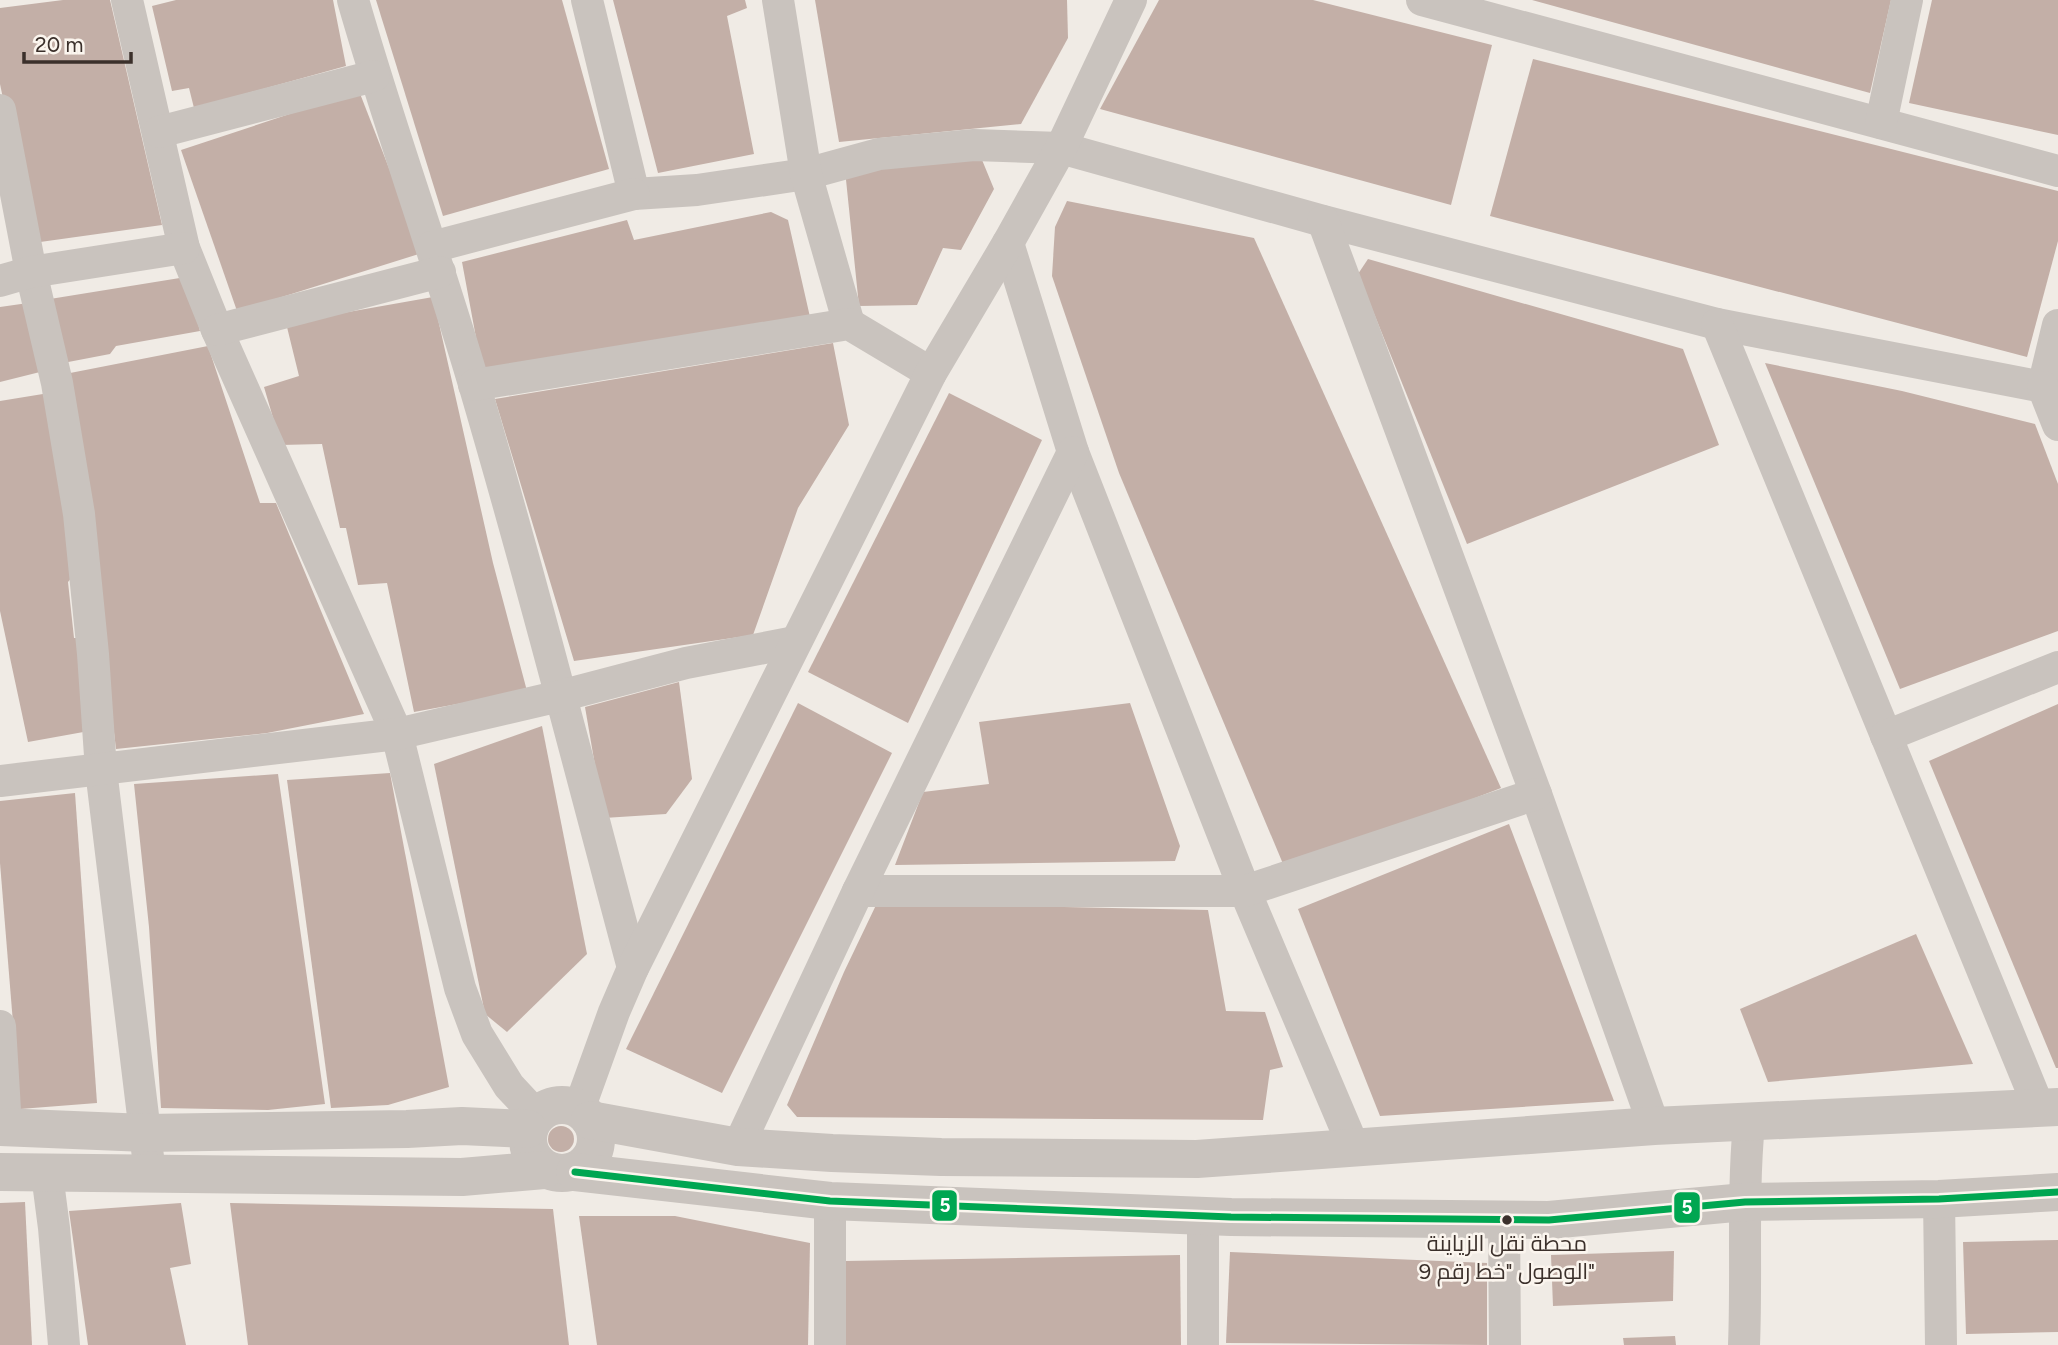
<svg xmlns="http://www.w3.org/2000/svg" width="2058" height="1345" font-family="Figtree,Cairo,sans-serif">
<style>
.building{fill:#c3afa7}
.lines{fill:none;stroke-linecap:round;stroke-linejoin:round}
.minor{stroke:#c9c3be;stroke-width:32}
.tertiary{stroke:#c9c3be;stroke-width:38}
.bus-1-casing{stroke:#fbf5ee;stroke-width:12}
.bus-1{stroke:#00a651;stroke-width:7}
.bus-dot{fill:#3b302b;stroke:#fbf5ee;stroke-width:2.5}
.labels{text-anchor:middle;dominant-baseline:central;stroke-width:5;stroke-linejoin:round;paint-order:stroke}
.bus-label{font-size:22px;fill:#3b302b;stroke:#fbf5ee}
.line-badge{stroke:#fbf5ee;stroke-width:2.5}
.badge-label{font-size:19px;text-anchor:middle;font-weight:bold;fill:#fff}
</style>
<rect width="100%" height="100%" fill="#f0ebe5"/>
<g class="building">
<polygon points="63,0 110,0 162,225 33,243 0,84 0,8"/>
<polygon points="176,0 333,0 346,66 194,108 189,88 172,91 152,6"/>
<polygon points="376,0 562,0 609,169 443,216"/>
<polygon points="613,0 745,0 747,8 727,16 754,154 658,173"/>
<polygon points="815,0 1067,0 1068,38 1021,124 839,142"/>
<polygon points="1159,0 1313,0 1492,45 1451,205 1100,109"/>
<polygon points="1532,0 1891,0 1870,93"/>
<polygon points="1932,0 2058,0 2058,135 1909,103"/>
<polygon points="1533,59 2058,191 2058,241 2027,357 1490,216"/>
<polygon points="359,91 422,253 237,311 181,150"/>
<polygon points="980,155 994,189 961,250 943,248 917,305 859,306 845,170"/>
<polygon points="1067,201 1254,238 1501,788 1286,871 1119,473 1052,276 1055,227"/>
<polygon points="771,212 788,220 810,317 482,370 462,262 627,220 634,240"/>
<polygon points="1368,259 1683,349 1719,445 1467,544 1358,274"/>
<polygon points="186,277 200,331 116,346 110,354 63,363 50,299"/>
<polygon points="433,297 493,563 527,691 414,712 387,583 358,585 346,528 340,528 322,444 281,445 264,387 299,376 286,323"/>
<polygon points="28,303 40,372 0,382 0,307"/>
<polygon points="833,343 849,425 798,508 753,635 574,661 495,399"/>
<polygon points="208,346 260,503 276,503 364,714 267,733 116,749 94,564 65,374"/>
<polygon points="1765,363 1902,391 2035,424 2058,484 2058,631 1900,689"/>
<polygon points="49,393 73,576 68,582 74,638 77,638 89,731 28,742 0,611 0,401"/>
<polygon points="949,393 1042,440 908,723 808,672"/>
<polygon points="679,682 692,779 666,814 604,818 585,707"/>
<polygon points="798,703 892,753 722,1093 626,1049"/>
<polygon points="1130,703 1180,846 1175,861 895,865 923,792 989,784 979,722"/>
<polygon points="2058,704 2058,1068 2056,1068 1929,761"/>
<polygon points="542,726 587,954 507,1032 485,1014 434,764"/>
<polygon points="390,773 449,1087 388,1105 331,1108 287,780"/>
<polygon points="278,774 325,1104 268,1110 161,1108 149,927 134,784"/>
<polygon points="75,793 97,1103 20,1109 0,863 0,801"/>
<polygon points="1509,824 1614,1101 1380,1116 1298,909"/>
<polygon points="877,903 1208,910 1226,1011 1265,1012 1283,1067 1270,1070 1263,1120 797,1117 787,1105 844,972"/>
<polygon points="1916,934 1973,1064 1768,1082 1740,1009"/>
<circle cx="561" cy="1139" r="13"/>
<polygon points="25,1202 32,1345 0,1345 0,1203"/>
<polygon points="181,1203 191,1264 170,1268 186,1345 88,1345 69,1211"/>
<polygon points="230,1203 553,1209 569,1345 248,1345"/>
<polygon points="579,1216 675,1216 810,1243 808,1345 597,1345"/>
<polygon points="2058,1240 2058,1332 1966,1334 1963,1242"/>
<polygon points="1674,1251 1673,1301 1553,1306 1551,1255"/>
<polygon points="1230,1252 1487,1263 1487,1345 1226,1343"/>
<polygon points="1180,1255 1181,1345 844,1345 845,1261"/>
<polygon points="1675,1336 1676,1345 1624,1345 1623,1338"/>
</g>
<g class="lines">
<g class="minor">
<polyline points="127,0 184,248 217,330 397,734 460,988 477,1034 509,1086 536,1115"/>
<path d="M353,0C390,129 436,255 474,384C531,578 581,773 633,968"/>
<polyline points="587,0 634,194 697,190 806,174 879,154 974,145 1061,148 1323,221 1717,324 2043,387 2058,325"/>
<polyline points="778,0 806,174 849,324"/>
<polyline points="1422,0 2058,171"/>
<polyline points="0,110 31,272 57,383 79,514 93,654 101,770 148,1157"/>
<polyline points="1881,123 1907,0"/>
<polyline points="159,132 374,76"/>
<polyline points="1323,221 1536,794 1654,1126"/>
<polyline points="1008,243 1073,452 1245,891 1354,1148"/>
<polyline points="432,247 634,194"/>
<polyline points="0,281 31,272 184,248"/>
<polyline points="1717,324 2039,1108"/>
<polyline points="217,330 440,272"/>
<polyline points="474,385 849,324 931,373"/>
<polyline points="2043,387 2058,425"/>
<polyline points="1886,736 2058,667"/>
<polyline points="0,781 397,734 560,696 686,663 795,642"/>
<polyline points="858,891 1245,891 1536,794"/>
<polyline points="0,1026 6,1127"/>
<polyline points="579,1109 614,1012 633,968 931,373 1008,243 1061,148 1131,0"/>
<polyline points="738,1147 858,891 1073,452"/>
<polyline points="47,1174 54,1228 64,1345"/>
<polyline points="1939,1199 1941,1345"/>
<polyline points="1504,1219 1505,1345"/>
<polyline points="830,1345 830,1201"/>
<polyline points="1203,1345 1203,1216"/>
<path d="M1744,1345C1747,1271 1742,1197 1749,1123"/>
</g>
<g class="tertiary">
<circle cx="562" cy="1139" r="34"/>
<polyline points="590,1120 738,1147 832,1153 941,1157 1197,1159 1654,1126 2058,1107"/>
<polyline points="0,1127 146,1133 407,1129 462,1126 528,1129"/>
<polyline points="0,1172 462,1177 544,1170"/>
<polyline points="575,1172 830,1201 1231,1217 1549,1220 1745,1202 1939,1199 2058,1192"/>
</g>
<g class="bus-1-casing">
<polyline id="bus-1" points="575,1172 830,1201 1231,1217 1549,1220 1745,1202 1939,1199 2058,1192"/>
</g>
<use href="#bus-1" class="bus-1"/>
</g>
<circle class="bus-dot" cx="1507" cy="1220" r="6"/>
<g class="labels">
<g class="bus-label">
<text x="1507" y="1243">محطة نقل الزياينة<tspan x="1507" dy="28">الوصول "خط رقم 9"</tspan></text>
</g>
</g>
<g class="line-badge">
<rect x="931" y="1189" width="27" height="33" rx="7" fill="#00a651"/>
<rect x="1673" y="1191" width="28" height="33" rx="7" fill="#00a651"/>
</g>
<g class="badge-label">
<text x="945" y="1212">5</text>
<text x="1687" y="1214">5</text>
</g>
<path d="M24 52v10h107v-10" fill="none" stroke="#3b302b" stroke-width="3.5"/>
<text x="35" y="52" font-size="21" fill="#3b302b" stroke="#fbf5ee" stroke-width="5" paint-order="stroke">20 m</text>
</svg>
